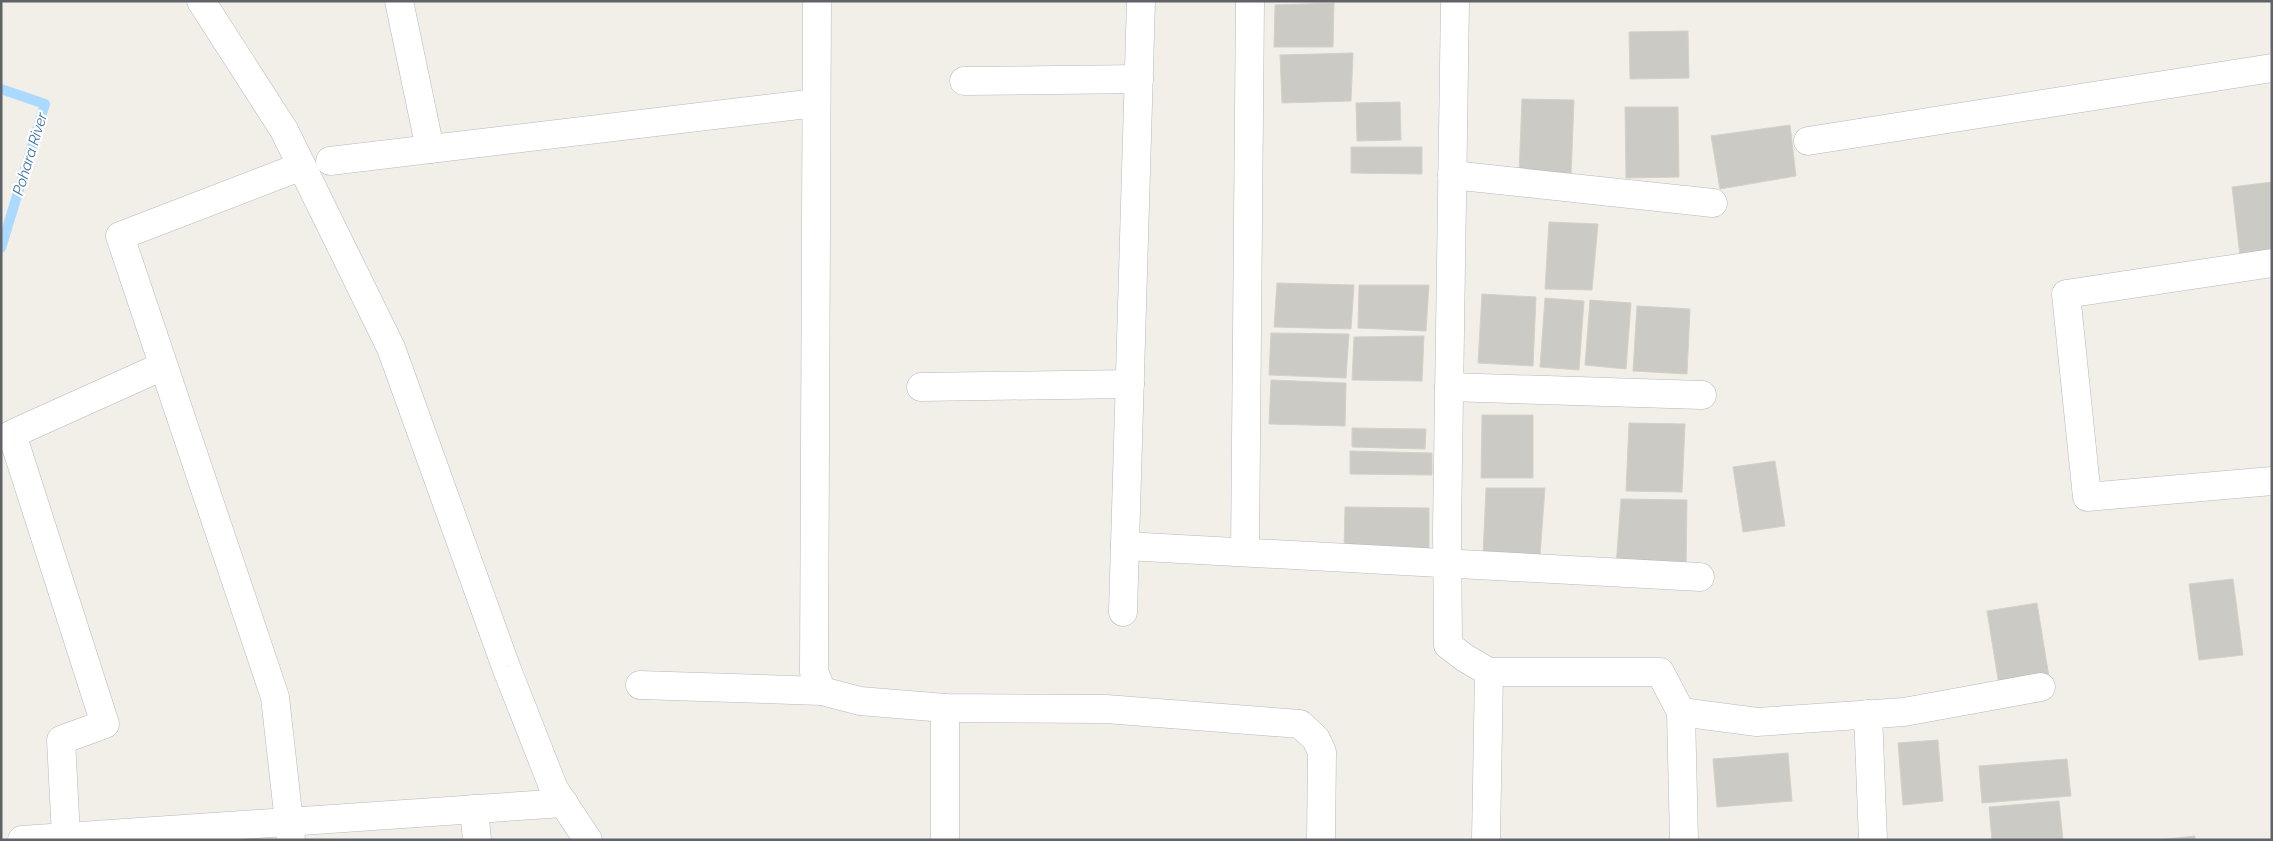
<svg xmlns="http://www.w3.org/2000/svg" width="2273" height="841" font-family="Raleway,sans-serif">
<style>
.lines{fill:none;stroke-linecap:round;stroke-linejoin:round}
.stream{stroke:#aadaff;stroke-width:10}
.building{fill:#cccac5;stroke:#d6d1c6}
.minor-casing{stroke:#b5b8bc;stroke-width:29}
.minor{stroke:#fff;stroke-width:28}
.labels{text-anchor:middle;dominant-baseline:central;stroke-width:4.5;stroke-linejoin:round;paint-order:stroke}
.water-label{font-size:15px;font-style:italic;fill:#4174aa;stroke:#fff}
</style>
<rect width="100%" height="100%" fill="#f1efe8"/>
<g class="lines">
<polyline class="stream" points="1,89 45,104 1,248"/>
</g>
<g class="building">
<polygon points="1334,3 1333,47 1274,47 1275,5"/>
<polygon points="1688,31 1689,78 1630,79 1629,32"/>
<polygon points="1353,53 1351,101 1282,103 1280,55"/>
<polygon points="1522,99 1574,100 1571,176 1519,174"/>
<polygon points="1400,102 1401,140 1357,141 1356,103"/>
<polygon points="1625,107 1678,107 1679,177 1626,178"/>
<polygon points="1790,125 1796,176 1720,189 1711,136"/>
<polygon points="1351,147 1422,147 1422,174 1351,173"/>
<polygon points="2272,182 2272,251 2240,256 2232,187"/>
<polygon points="1549,222 1598,224 1592,290 1545,289"/>
<polygon points="1277,283 1354,285 1351,329 1274,327"/>
<polygon points="1359,285 1429,285 1426,331 1358,328"/>
<polygon points="1482,294 1536,297 1533,366 1478,363"/>
<polygon points="1545,298 1584,301 1579,370 1540,367"/>
<polygon points="1590,300 1631,303 1626,369 1585,365"/>
<polygon points="1637,306 1690,309 1687,374 1633,371"/>
<polygon points="1271,333 1349,334 1346,378 1269,375"/>
<polygon points="1424,336 1422,381 1352,380 1354,337"/>
<polygon points="1271,380 1346,383 1345,426 1269,424"/>
<polygon points="1482,415 1533,415 1533,478 1481,478"/>
<polygon points="1629,423 1685,424 1682,492 1626,491"/>
<polygon points="1352,428 1426,429 1425,449 1352,447"/>
<polygon points="1350,451 1432,453 1432,475 1350,474"/>
<polygon points="1775,461 1785,526 1743,532 1733,467"/>
<polygon points="1486,488 1545,488 1540,556 1483,555"/>
<polygon points="1621,499 1687,500 1686,568 1616,566"/>
<polygon points="1345,507 1429,508 1429,551 1344,550"/>
<polygon points="2233,579 2243,655 2199,660 2189,584"/>
<polygon points="2037,603 2049,677 1999,685 1987,611"/>
<polygon points="1938,740 1943,801 1903,805 1898,743"/>
<polygon points="1788,753 1792,801 1717,807 1713,759"/>
<polygon points="2067,759 2071,796 1982,803 1979,766"/>
<polygon points="2059,801 2063,840 1992,840 1989,807"/>
<polygon points="2195,836 2195,840 2158,840"/>
</g>
<g class="lines">
<g class="minor-casing">
<g id="minor">
<polyline points="201,1 284,130 391,348 506,667 554,789 588,840"/>
<polyline points="399,1 430,149"/>
<polyline points="817,1 814,672 822,691 860,701 945,708 1106,709 1300,724 1316,739 1322,752 1321,840"/>
<polyline points="1455,1 1447,529 1448,645 1465,658 1489,672 1486,840"/>
<polyline points="964,81 1139,79"/>
<polyline points="1808,141 2272,68"/>
<polyline points="330,161 816,103"/>
<polyline points="1452,175 1713,203"/>
<polyline points="2272,263 2066,294 2087,497 2272,481"/>
<polyline points="921,387 1130,384"/>
<polyline points="1449,387 1702,395"/>
<polyline points="1125,546 1700,577"/>
<polyline points="1245,552 1250,1"/>
<polyline points="1123,612 1141,1"/>
<polyline points="1489,672 1660,672 1681,712 1757,722 1904,712 2041,687"/>
<polyline points="640,685 822,691"/>
<polyline points="1681,712 1684,840"/>
<polyline points="1868,714 1873,840"/>
<polyline points="474,809 477,840"/>
<polyline points="66,836 61,740 105,724 12,434 163,366"/>
<polyline points="22,840 564,803"/>
<polyline points="291,840 275,697 120,236 302,166"/>
<polyline points="945,840 945,708"/>
</g>
</g>
<use href="#minor" class="minor"/>
</g>
<g class="labels">
<g class="water-label">
<text transform="translate(30 154) rotate(-73)">Pohara River</text>
</g>
</g>
<rect width="2273" height="841" fill="none" stroke="#5f6368" stroke-width="5"/>
</svg>
